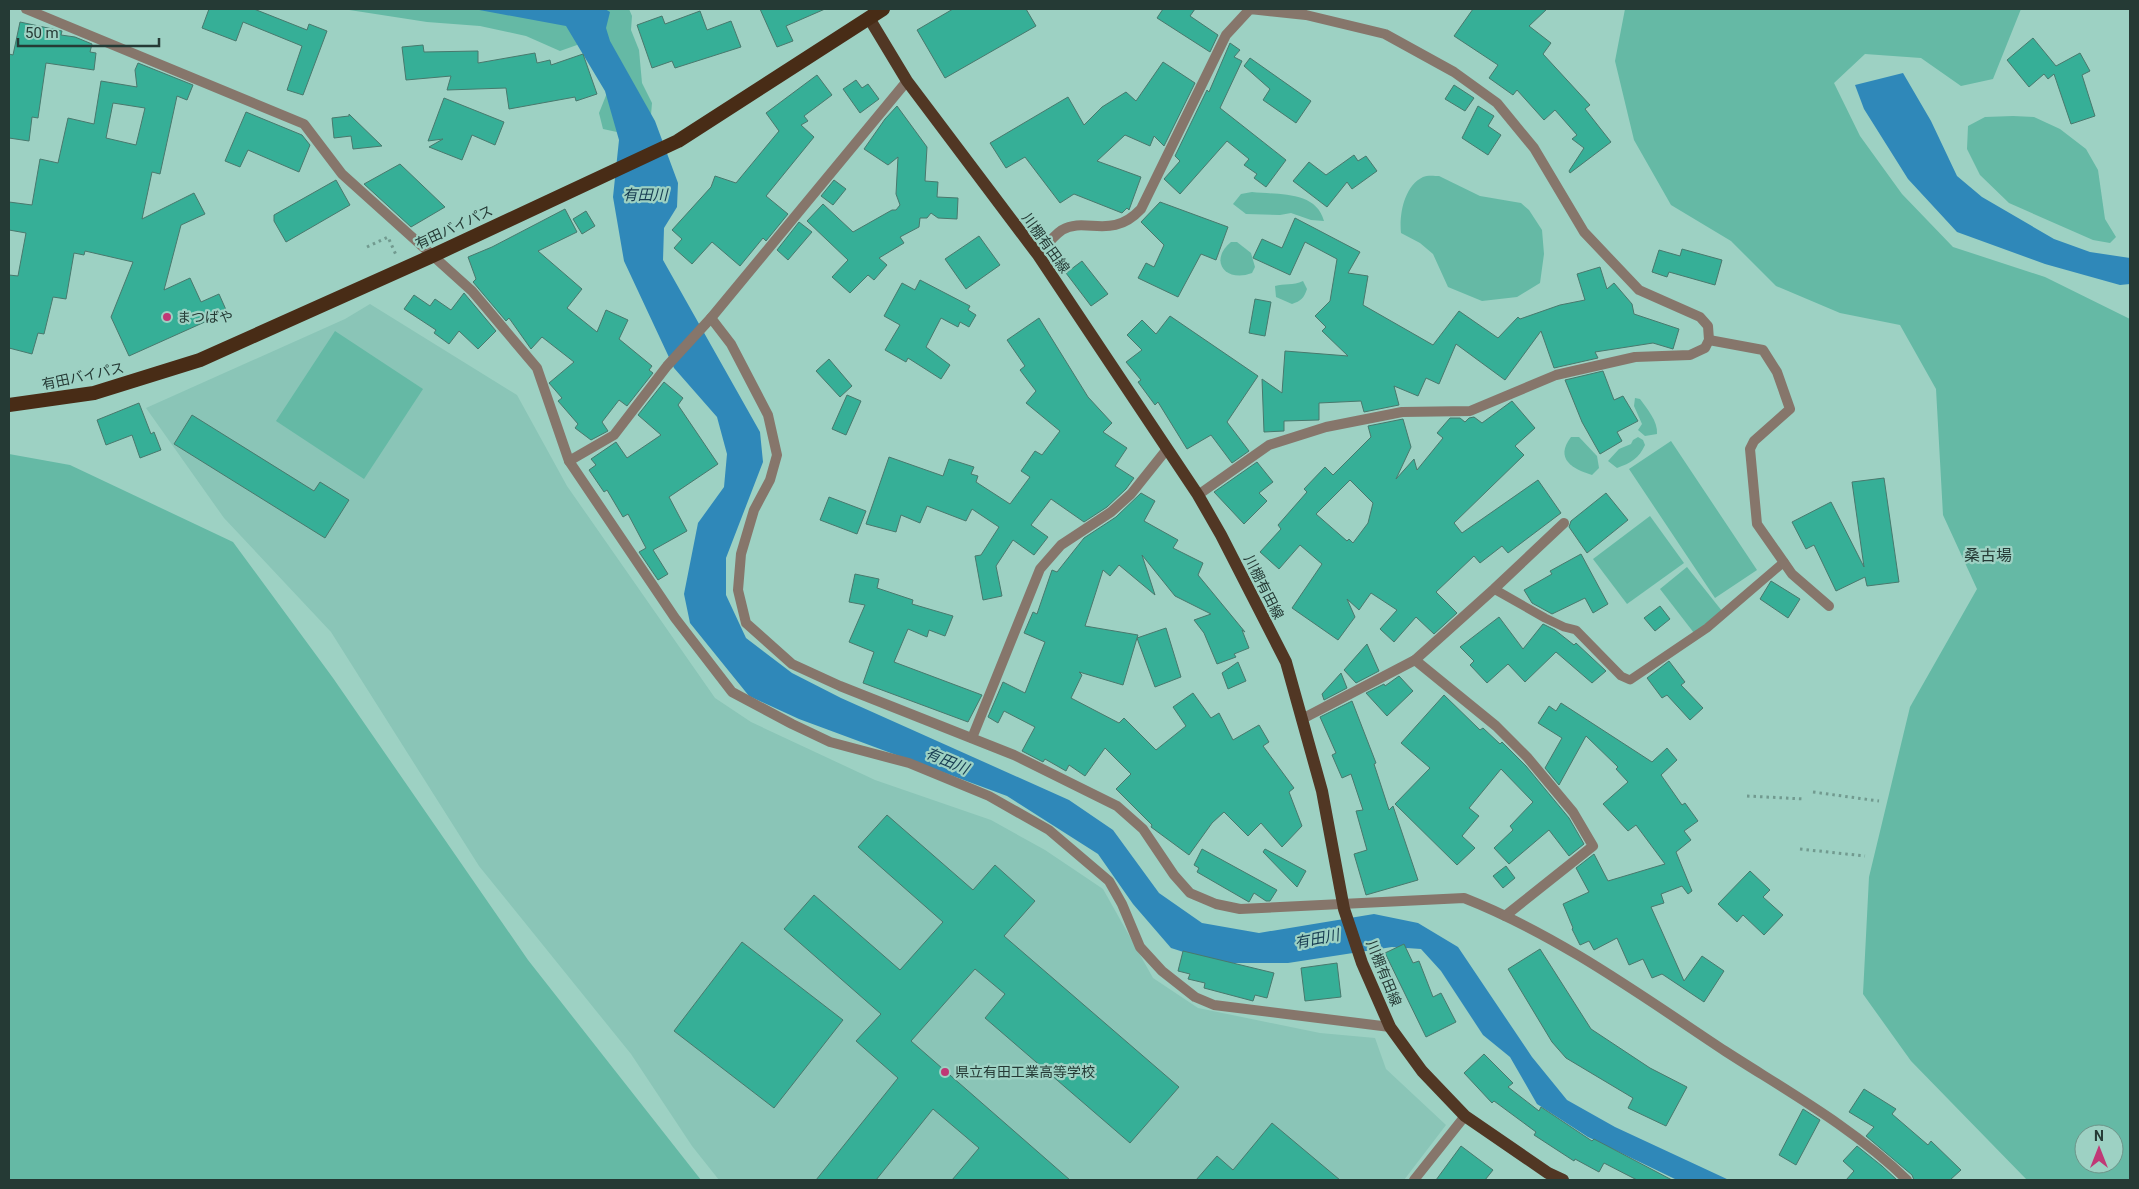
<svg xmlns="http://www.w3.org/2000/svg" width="2139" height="1189" font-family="Roboto,'Noto Sans JP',sans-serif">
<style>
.built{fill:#8ac5b7}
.green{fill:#65b9a5;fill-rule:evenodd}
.water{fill:#2f88b9}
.building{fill:#36af97;stroke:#48796d;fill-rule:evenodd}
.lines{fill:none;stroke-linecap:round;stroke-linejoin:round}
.path{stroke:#719a8f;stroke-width:3;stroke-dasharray:2.5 4;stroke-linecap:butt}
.service{stroke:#86766b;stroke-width:9}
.minor{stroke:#86766b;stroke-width:10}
.primary{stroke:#513724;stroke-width:12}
.trunk{stroke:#482c16;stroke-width:14}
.poi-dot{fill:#c03876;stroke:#9dd1c3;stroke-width:2}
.labels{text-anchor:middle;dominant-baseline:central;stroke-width:4.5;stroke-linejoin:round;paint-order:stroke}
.street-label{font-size:14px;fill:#253a35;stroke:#9dd1c3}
.poi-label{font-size:14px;fill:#253a35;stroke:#9dd1c3;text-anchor:start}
.water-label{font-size:15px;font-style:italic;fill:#173c51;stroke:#9dd1c3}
.quarter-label{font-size:16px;fill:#253a35;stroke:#9dd1c3}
</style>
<rect width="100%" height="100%" fill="#9dd1c3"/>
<polygon class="built" points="370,304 517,395 567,486 715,698 751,722 875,780 991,820 1045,850 1103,889 1153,978 1198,1008 1320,1033 1375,1038 1386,1069 1446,1125 1404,1180 719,1180 692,1146 631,1054 479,866 331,632 224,518 146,408 345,319"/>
<g class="green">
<polygon points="343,9 561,9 586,31 577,45 560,51 526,36 480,26 427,22"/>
<polygon points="606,9 629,9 632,16 631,30 639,50 642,83 652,103 651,115 617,132 603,129 599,113 607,93 602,12"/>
<path d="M1625,9H2021L1993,79L1961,86L1921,58L1865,54L1834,83L1860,136L1902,194L1953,247L2045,277L2130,319V1180H2027L1911,1061L1863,994L1869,877L1910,707L1977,589L1943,515L1936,389L1900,325L1840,313L1776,286L1731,241L1671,205L1634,140L1615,61ZM2084,1134H2114V1164H2084Z"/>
<polygon points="2013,116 2034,117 2060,129 2086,149 2098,170 2105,219 2116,237 2110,243 2093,240 2009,203 1980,175 1967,149 1968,126 1985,117"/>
<path d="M1439,176L1480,196L1521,203L1529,210L1542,230L1544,254L1540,283L1517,297L1482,301L1448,287L1433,254L1420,243L1401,233C1399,215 1404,186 1423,177C1427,175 1435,176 1439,176Z"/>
<path d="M1252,192C1276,195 1316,190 1324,221L1311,220L1291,213L1280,215L1246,214L1233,204L1241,194Z"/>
<path d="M1231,242H1237L1251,253L1255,267L1252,273C1226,283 1208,261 1231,242Z"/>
<path d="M1303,281L1307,289C1304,298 1301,301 1292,304L1276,297L1275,286C1284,283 1293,286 1303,281Z"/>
<polygon points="335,331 423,389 364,479 276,421"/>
<path d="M1635,398L1640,399C1647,409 1658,421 1657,434L1645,436L1638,430L1642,424L1634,406Z"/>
<path d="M1571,437H1579L1597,456L1599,468L1592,475C1573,469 1554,459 1571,437Z"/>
<path d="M1638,437L1643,440L1645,445C1639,458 1631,463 1617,468L1608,461L1619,449L1631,444L1633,440Z"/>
<polygon points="1671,441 1757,570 1715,598 1629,469"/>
<polygon points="9,454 70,465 233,542 333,678 528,960 701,1180 9,1180"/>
<polygon points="1650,516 1684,563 1627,604 1593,559"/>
<polygon points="1687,567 1722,611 1694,633 1660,589"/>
</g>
<g class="water">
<polygon points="474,9 605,9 610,12 606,28 610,41 655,121 678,183 677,207 664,228 663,260 760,432 763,462 726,558 726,595 746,638 792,673 841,698 1069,800 1113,830 1159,893 1202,923 1259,933 1374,914 1418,923 1458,947 1532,1057 1567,1100 1615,1127 1729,1180 1677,1180 1588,1137 1537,1104 1510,1057 1483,1035 1441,971 1421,949 1392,947 1288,963 1218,963 1171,948 1133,904 1098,854 1007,796 799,719 749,696 690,623 684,594 698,523 724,487 727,454 717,417 674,368 624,261 613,197 619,140 605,91 566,26"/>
<polygon points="1903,73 1931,121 1957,176 1982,197 2054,239 2090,252 2130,258 2130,284 2120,285 2045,264 1957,232 1908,179 1864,109 1855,85"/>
</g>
<g class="building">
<polygon points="209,9 254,9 307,30 309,24 327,31 303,95 287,90 302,46 243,22 236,41 202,28"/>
<polygon points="760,9 825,9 786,26 793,41 777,47"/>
<polygon points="953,9 1026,9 1036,26 945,78 917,30"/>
<polygon points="1163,9 1195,9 1190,16 1218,35 1210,52 1157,18"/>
<polygon points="1473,9 1547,9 1529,26 1551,43 1543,54 1590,105 1585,109 1611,142 1570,173 1569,171 1584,148 1572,139 1577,135 1555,110 1544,120 1517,90 1513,95 1489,78 1498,65 1454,36"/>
<polygon points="700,11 707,30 731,21 741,47 675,68 672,61 652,68 637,25 662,16 665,24"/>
<polygon points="20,22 62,31 61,35 75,37 92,44 90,52 96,53 94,70 46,63 38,118 32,117 29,141 9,138 9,54 13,55"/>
<polygon points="2033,38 2056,66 2080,53 2090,71 2082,75 2095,116 2071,124 2054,74 2048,79 2044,74 2029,87 2007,60"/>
<polygon points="1230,43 1240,50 1234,57 1242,61 1220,108 1286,160 1266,187 1254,178 1257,174 1244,165 1249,159 1227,141 1180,194 1164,179 1180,161 1175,156 1207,90 1209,92"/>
<polygon points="423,45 424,52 478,51 478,63 535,53 537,63 550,60 551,65 583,54 597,94 576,101 575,97 509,109 506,88 447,90 451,76 406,80 402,47"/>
<polygon points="1250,58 1311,101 1296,123 1263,100 1270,89 1244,66"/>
<polygon points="1163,62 1195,83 1164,146 1154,136 1150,146 1125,135 1097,161 1141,177 1129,210 1127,208 1122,213 1074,194 1060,203 1025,157 1006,168 990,143 1068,97 1084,125 1102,107 1126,92 1136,101"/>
<path d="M138,63L193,85L187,100L177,96L160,174L152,172L142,219L194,193L205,214L181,225L164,290L190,278L201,302L219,294L227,312L129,356L111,317L133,262L85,251L84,255L74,253L66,299L53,297L44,334L38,333L32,354L9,348V275L18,276L26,233L9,230V202L32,205L40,159L58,163L68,118L94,124L101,81L137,87L135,70ZM113,103L145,108L136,145L106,138Z"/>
<polygon points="817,75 832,95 804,116 808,121 801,125 814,137 766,196 788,214 766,241 763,238 740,266 712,242 692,264 674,248 682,239 672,230 711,187 715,176 736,183 779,131 766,113"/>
<polygon points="856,80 862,88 868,84 879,99 860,113 843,89"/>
<polygon points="1454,85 1474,98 1465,111 1445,99"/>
<polygon points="444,98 504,122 495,145 472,135 462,160 429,147 443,139 428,141"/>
<polygon points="897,106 927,147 925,181 938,182 937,197 958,198 957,219 938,218 931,213 927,218 920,218 919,227 900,237 904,243 879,258 887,265 874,280 868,275 850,293 832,277 848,260 807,221 823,204 853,232 892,210 896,210 900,205 896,194 898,157 888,165 864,149 885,119"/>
<polygon points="1478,106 1494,116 1488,126 1501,135 1488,155 1462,138"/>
<polygon points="246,112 302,135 310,145 299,172 248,150 240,167 225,161"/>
<polygon points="349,114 351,116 382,146 353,149 351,136 334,138 332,118 349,116"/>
<polygon points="1354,155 1358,161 1366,156 1377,171 1352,189 1347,182 1327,207 1293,181 1309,162 1326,175"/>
<polygon points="400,164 445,207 411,227 364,184"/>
<polygon points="336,180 350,205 286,242 274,221 274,215"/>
<polygon points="834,180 846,189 833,205 821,196"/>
<polygon points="1160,202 1228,227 1216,260 1201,254 1178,297 1138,278 1146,263 1154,267 1164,245 1141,222"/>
<polygon points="565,209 577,232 538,251 582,289 567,308 597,332 606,310 628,320 619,339 652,366 649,370 653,373 627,406 619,400 602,422 608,431 591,440 575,428 578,424 558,401 562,398 549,383 574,362 542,337 531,349 509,318 506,321 473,282 476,279 468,257 492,247"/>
<polygon points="586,211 595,226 582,234 573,219"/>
<polygon points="1295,218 1360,252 1348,273 1368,276 1363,305 1433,345 1459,311 1498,338 1518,317 1520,319 1560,305 1585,300 1577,274 1600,267 1607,289 1614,283 1632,304 1634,314 1679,329 1673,349 1653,343 1595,352 1598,358 1554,368 1541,331 1505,380 1456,344 1439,384 1426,378 1418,396 1394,386 1399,405 1364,412 1361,401 1319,403 1319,420 1284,421 1284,431 1264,432 1262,379 1282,393 1285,351 1348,356 1322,331 1326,327 1315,316 1330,301 1337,259 1305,242 1290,275 1253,258 1262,239 1282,248"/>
<polygon points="799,222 812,232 788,260 777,250"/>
<polygon points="979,236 1000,265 966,289 945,259"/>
<polygon points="1682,249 1722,260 1715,285 1669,272 1667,277 1652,272 1659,250 1680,256"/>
<polygon points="1082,261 1108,294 1091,306 1066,273"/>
<polygon points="920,280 970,306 968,310 976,315 969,327 960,322 958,327 941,318 926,347 950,365 941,379 908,358 906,362 885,350 900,325 884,316 902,283 915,290"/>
<polygon points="464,293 496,331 478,349 459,331 449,344 434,333 436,330 404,309 414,295 430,306 435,299 451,310"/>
<polygon points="1255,299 1271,302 1265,336 1249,333"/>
<polygon points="1170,316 1258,376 1227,422 1249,451 1232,463 1211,435 1187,449 1158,402 1155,405 1138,382 1141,380 1126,362 1142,350 1127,335 1142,320 1156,334"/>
<polygon points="1039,318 1088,397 1112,423 1103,432 1127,448 1115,466 1134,478 1126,489 1107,507 1084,522 1051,499 1031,525 1048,537 1034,555 1013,540 996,566 1002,596 983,600 975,556 981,555 999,527 972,509 966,521 927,506 920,523 901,515 896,532 866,524 889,457 943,476 949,459 974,467 971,474 978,476 976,482 1010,504 1030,477 1021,471 1035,451 1042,455 1060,431 1026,403 1036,391 1020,370 1025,366 1007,340"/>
<polygon points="829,359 852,386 840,397 816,371"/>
<polygon points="1603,371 1614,400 1623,396 1638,421 1617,432 1622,441 1600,454 1582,422 1565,380"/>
<polygon points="664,382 683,398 678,405 718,464 669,497 687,531 653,550 668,574 658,580 639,552 646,548 628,514 623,517 607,490 604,492 589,470 596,465 591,459 616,442 627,458 661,435 638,415"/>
<polygon points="847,395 861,401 846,435 832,429"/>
<path d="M1512,401L1535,428L1515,446L1524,455L1454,523L1462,533L1538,480L1561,513L1508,553L1502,546L1480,563L1474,556L1436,592L1457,613L1434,634L1416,617L1394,642L1380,629L1397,610L1371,593L1359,610L1347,599L1355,617L1338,640L1292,608L1322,564L1300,545L1279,569L1260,552L1281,529L1278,525L1307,492L1304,489L1325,467L1333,475L1371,437L1368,426L1403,419L1411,447L1396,479L1414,459L1417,470L1443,438L1437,433L1450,418H1460L1465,422L1469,418L1474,417L1482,423ZM1350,480L1373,503L1368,523L1353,543L1349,539L1347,541L1316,514Z"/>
<polygon points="139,403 151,434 154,432 161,450 140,458 132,435 106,445 97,420"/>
<polygon points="192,415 314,491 320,482 349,500 325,538 174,444"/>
<polygon points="1257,462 1273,482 1259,493 1267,501 1244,524 1214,492"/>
<polygon points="1884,478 1899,582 1867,586 1865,577 1836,591 1814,545 1806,549 1792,522 1831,502 1864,567 1852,482"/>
<polygon points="1141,493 1155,501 1144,521 1178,540 1173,548 1203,563 1198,575 1245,632 1242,630 1249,648 1234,654 1236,657 1217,664 1204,633 1194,620 1211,614 1175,596 1142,555 1155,595 1119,565 1110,576 1103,570 1085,626 1138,635 1137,638 1166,628 1181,677 1155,687 1137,638 1123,685 1079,672 1082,675 1071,698 1119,723 1124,718 1156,750 1186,726 1173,707 1193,693 1211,718 1219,713 1233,740 1259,725 1269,742 1263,746 1294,788 1289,792 1302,826 1282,847 1261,823 1248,836 1224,812 1212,823 1189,855 1151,827 1152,825 1116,789 1131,774 1105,748 1085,776 1069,765 1066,771 1045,759 1043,762 1022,751 1035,727 1004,711 998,723 988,717 1003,682 1025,693 1045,642 1024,633 1033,612 1037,614 1052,570 1057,572 1084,538 1116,517"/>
<polygon points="1606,493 1628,520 1587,553 1569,527 1571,521"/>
<polygon points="829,497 866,511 857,534 820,520"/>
<polygon points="1581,554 1608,604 1593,613 1585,598 1552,614 1532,603 1524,590 1552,574 1550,571"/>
<polygon points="855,574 879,579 877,588 913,600 912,604 953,616 945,636 929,630 927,637 908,629 894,662 982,695 968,722 863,683 874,652 849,642 865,605 849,602"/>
<polygon points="1771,581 1800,599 1788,618 1760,599"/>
<polygon points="1660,606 1670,619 1655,631 1644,618"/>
<polygon points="1499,617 1523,649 1543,624 1555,630 1574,645 1576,643 1606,671 1592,683 1556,652 1525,682 1508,664 1487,683 1470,665 1474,661 1460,647"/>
<polygon points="1367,644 1379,671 1356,683 1344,670"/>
<polygon points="1669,661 1685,682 1681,685 1703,708 1690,720 1667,695 1662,698 1647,678"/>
<polygon points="1238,662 1246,681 1228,689 1222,673"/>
<polygon points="1341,673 1347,688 1324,700 1322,694"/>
<polygon points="1399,676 1413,691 1387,716 1366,693 1384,684 1385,686"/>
<polygon points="1444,695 1480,730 1483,728 1500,744 1502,742 1526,766 1569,818 1584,844 1569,856 1549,830 1509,864 1494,848 1513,830 1510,826 1533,802 1501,769 1469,808 1479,816 1462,836 1475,848 1457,865 1395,804 1430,768 1401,743"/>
<polygon points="1352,701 1376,763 1374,764 1389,810 1393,806 1418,880 1366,895 1354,854 1367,850 1356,811 1363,810 1351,774 1342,778 1332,755 1336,753 1320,717"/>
<polygon points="1561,703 1652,762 1667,748 1677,760 1661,775 1682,805 1685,803 1698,821 1684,831 1691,840 1676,852 1692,891 1688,894 1682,886 1661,894 1664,903 1651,907 1684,981 1702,956 1724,971 1704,1002 1662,974 1652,978 1643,959 1629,965 1617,938 1594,950 1589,941 1580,945 1572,929 1573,928 1563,904 1589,892 1576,868 1594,854 1608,881 1665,864 1636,825 1628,831 1603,804 1628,782 1616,769 1618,767 1586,736 1559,785 1545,768 1562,738 1538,723 1549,706 1556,711"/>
<polygon points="887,815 973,890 995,865 1035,901 1004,936 1179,1087 1130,1143 985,1018 1005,994 975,969 911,1041 1070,1180 952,1180 979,1148 933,1109 876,1180 816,1180 898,1078 856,1041 881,1014 784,929 814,895 900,970 943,922 858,847"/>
<polygon points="1202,849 1277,890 1270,901 1266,901 1254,893 1249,902 1197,872 1199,868 1194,865"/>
<polygon points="1265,849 1306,871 1297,887 1263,852"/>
<polygon points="1506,866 1515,878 1503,888 1493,876"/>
<polygon points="1750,871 1770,890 1763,897 1783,915 1764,935 1743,915 1737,922 1718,904"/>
<polygon points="742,942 843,1020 774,1108 674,1031"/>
<polygon points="1404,944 1413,963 1419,961 1433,997 1441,993 1456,1022 1426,1037 1385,953"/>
<polygon points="1540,949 1591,1029 1650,1068 1687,1087 1666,1126 1628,1108 1633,1098 1566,1058 1552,1042 1508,969"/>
<polygon points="1183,951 1274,973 1267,998 1255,995 1253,1001 1204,988 1205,983 1188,979 1190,974 1178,971"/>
<polygon points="1337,963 1341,997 1305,1001 1301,968"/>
<polygon points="1484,1054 1513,1083 1508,1087 1539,1111 1541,1107 1592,1141 1594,1139 1672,1180 1637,1180 1604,1163 1599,1172 1575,1159 1574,1161 1534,1135 1536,1132 1494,1101 1492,1103 1464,1073"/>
<polygon points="1864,1089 1896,1109 1892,1114 1928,1145 1931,1141 1961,1170 1950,1180 1914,1180 1912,1175 1866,1136 1874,1127 1849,1112"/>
<polygon points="1803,1109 1820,1120 1796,1165 1779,1155"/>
<polygon points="1272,1123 1340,1180 1196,1180 1217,1156 1233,1170"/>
<polygon points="1461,1146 1493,1170 1485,1180 1436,1180"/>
<polygon points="1857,1146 1882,1166 1897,1180 1846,1180 1854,1171 1843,1161"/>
</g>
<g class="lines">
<g class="path">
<polyline points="367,247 388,237 396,255"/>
<polyline points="1813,792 1879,801"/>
<polyline points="1747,796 1804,799"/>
<polyline points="1800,849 1865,856"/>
</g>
<polyline class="service" points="1494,589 1545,618 1564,627 1576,630 1621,676 1630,680 1707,628 1784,562"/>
<g class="minor">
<polyline points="26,9 304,124 342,174 472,291 537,368 569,461 675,618 732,692 792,724 830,742 909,763 989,796 1049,830 1109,881 1122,904 1140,947 1162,971 1195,997 1214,1005 1390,1027"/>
<path d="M1038,255C1045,247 1053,236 1062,230C1086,216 1111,241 1141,209L1226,35L1250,9L1306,15L1385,34L1454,72L1497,103L1534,148L1584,232L1639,290L1700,317L1708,326L1709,340L1705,348L1690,355L1635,357L1556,375L1470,411L1402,412L1326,427L1269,445L1198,495"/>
<path d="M711,318L731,344L768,415L777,455L770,480L754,510L741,554L738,590L746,623L792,664L840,686L1014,755L1117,806L1143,829L1174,875L1190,893L1216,904L1240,909L1464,898C1558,935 1642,996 1725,1051C1787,1091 1854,1128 1907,1180"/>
<polyline points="1709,340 1763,350 1777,372 1790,409 1754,441 1750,449 1757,524 1792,574 1829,606"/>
<polyline points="569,461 614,435 667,366 711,318 907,81"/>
<polyline points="1415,660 1496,726 1527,757 1573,812 1593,846 1505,916"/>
<polyline points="1302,719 1415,660 1494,589 1564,523"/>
<polyline points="972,738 1040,569 1061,545 1111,512 1131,494 1167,449"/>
<polyline points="1414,1180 1465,1116"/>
</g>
<polyline class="primary" points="869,18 907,81 1038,255 1198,495 1221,535 1286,662 1322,791 1344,909 1362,963 1390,1027 1422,1071 1465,1116 1548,1173 1563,1180"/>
<polyline class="trunk" points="9,405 94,393 200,360 432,256 678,141 883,9"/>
</g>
<g class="poi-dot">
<circle cx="167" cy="317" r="5"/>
<circle cx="945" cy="1072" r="5"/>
</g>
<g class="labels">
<g class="street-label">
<text transform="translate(454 227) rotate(-25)">有田バイパス</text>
<text transform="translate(1046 243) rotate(54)">川棚有田線</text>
<text transform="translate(83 376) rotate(-12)">有田バイパス</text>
<text transform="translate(1264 587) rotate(63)">川棚有田線</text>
<text transform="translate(1384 973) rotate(68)">川棚有田線</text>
</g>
<g class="poi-label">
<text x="177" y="317">まつばや</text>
<text x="955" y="1072">県立有田工業高等学校</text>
</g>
<g class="water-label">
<text x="645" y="195">有田川</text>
<text transform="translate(947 761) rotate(23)">有田川</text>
<text transform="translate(1317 939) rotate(-11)">有田川</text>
</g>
<g class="quarter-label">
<text x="1988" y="555">桑古場</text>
</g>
</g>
<rect width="2139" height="1189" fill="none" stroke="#253a35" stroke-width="20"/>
<g transform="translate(2099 1149)"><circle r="24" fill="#9dd1c3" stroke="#6d958a"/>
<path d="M0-4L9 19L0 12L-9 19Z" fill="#c03876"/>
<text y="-8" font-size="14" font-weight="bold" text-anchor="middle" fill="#253a35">N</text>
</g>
<path d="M18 38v8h141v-8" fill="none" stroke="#253a35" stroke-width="2.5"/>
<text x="25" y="38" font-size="15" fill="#253a35" stroke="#9dd1c3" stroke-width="4" paint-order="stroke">50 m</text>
</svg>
